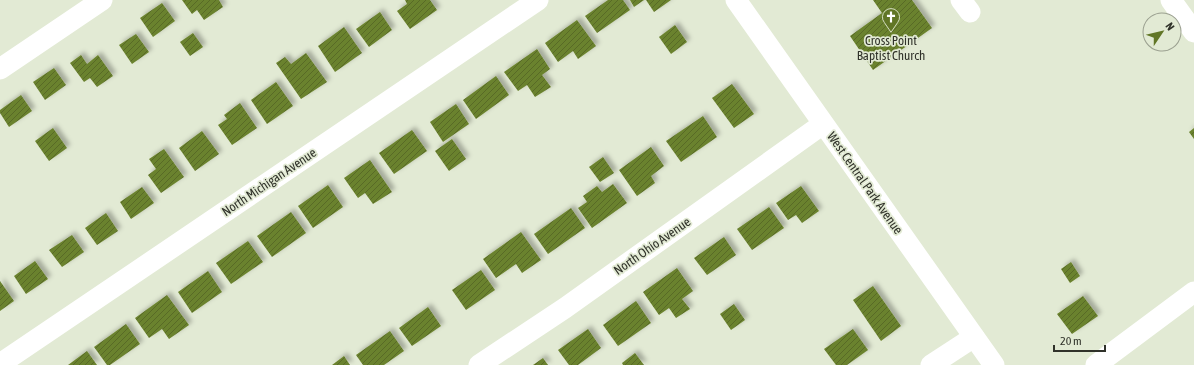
<svg xmlns="http://www.w3.org/2000/svg" width="1194" height="365" font-family="'Asap Condensed',sans-serif">
<style>
.building{fill:url(#building-hatch);filter:url(#shadow)}
.lines{fill:none;stroke-linecap:round;stroke-linejoin:round}
.minor{stroke:#fff;stroke-width:21}
.labels{text-anchor:middle;dominant-baseline:central;stroke-width:3.5;stroke-linejoin:round;paint-order:stroke}
.poi-label{font-size:13px;fill:#30322a;stroke:#e2ead4}
.street-label{font-size:13px;fill:#30322a;stroke:#e2ead4}
</style>
<defs>
<pattern id="building-hatch" width="6" height="6" patternUnits="userSpaceOnUse"><rect width="6" height="6" fill="#6b822e"/><path d="M-1 1l2-2M0 6l6-6M5 7l2-2" fill="none" stroke="#586b27"/></pattern>
<filter id="shadow"><feDropShadow dx="3.5" dy="-3.5" stdDeviation="2" flood-color="#0004"/></filter>
</defs>
<rect width="100%" height="100%" fill="#e2ead4"/>
<g class="building">
<polygon points="182,0 219,0 223,7 204,20 197,10 192,14"/>
<polygon points="405,0 430,0 437,10 410,29 397,11 407,4"/>
<polygon points="608,0 623,0 630,10 597,33 585,16"/>
<polygon points="630,0 644,0 634,7"/>
<polygon points="646,0 671,0 654,12"/>
<polygon points="873,0 912,0 932,28 873,70 850,36 882,13"/>
<polygon points="162,3 175,21 153,37 140,18"/>
<polygon points="380,12 392,30 369,47 356,29"/>
<polygon points="577,20 596,46 578,59 573,51 558,62 545,43"/>
<polygon points="675,25 687,42 671,54 659,37"/>
<polygon points="344,27 362,53 335,72 318,46"/>
<polygon points="193,33 203,47 190,56 180,42"/>
<polygon points="136,34 149,52 132,64 119,45"/>
<polygon points="537,49 550,69 542,75 551,87 535,97 527,85 518,91 504,72"/>
<polygon points="306,53 327,82 301,99 276,63 285,57 291,64"/>
<polygon points="81,55 87,64 98,55 113,76 97,87 90,78 84,82 70,63"/>
<polygon points="54,68 66,85 45,100 33,82"/>
<polygon points="496,76 509,95 476,119 463,100"/>
<polygon points="276,82 293,106 267,124 251,100"/>
<polygon points="732,84 754,114 734,128 712,98"/>
<polygon points="21,95 32,111 9,127 0,113 0,110"/>
<polygon points="240,103 257,128 232,145 218,125 227,119 224,115"/>
<polygon points="456,104 469,124 443,142 430,122"/>
<polygon points="703,116 717,137 681,162 666,141"/>
<polygon points="53,128 67,148 49,161 35,141"/>
<polygon points="1194,128 1194,139 1189,132"/>
<polygon points="412,130 427,151 394,174 379,153"/>
<polygon points="202,131 219,154 195,171 179,148"/>
<polygon points="452,139 466,159 449,171 435,151"/>
<polygon points="651,147 664,166 651,176 655,183 637,196 619,170"/>
<polygon points="164,149 184,177 161,193 148,175 156,169 149,159"/>
<polygon points="603,157 614,173 600,182 589,167"/>
<polygon points="370,160 392,192 373,204 365,193 358,198 344,178"/>
<polygon points="613,184 627,203 592,228 578,208 587,202 583,196 597,186 602,192"/>
<polygon points="328,185 343,207 313,228 298,206"/>
<polygon points="801,186 819,211 802,223 796,215 788,220 776,203"/>
<polygon points="142,187 154,203 131,219 120,202"/>
<polygon points="769,207 784,228 752,250 737,229"/>
<polygon points="571,208 585,228 548,254 534,234"/>
<polygon points="291,212 306,233 272,257 257,236"/>
<polygon points="106,213 118,231 97,245 85,228"/>
<polygon points="521,232 541,260 522,273 516,264 496,278 483,259"/>
<polygon points="72,235 84,252 62,267 49,250"/>
<polygon points="724,237 736,255 707,275 694,258"/>
<polygon points="248,241 263,262 231,284 216,263"/>
<polygon points="35,261 48,279 26,294 14,276"/>
<polygon points="1071,262 1080,276 1070,283 1061,269"/>
<polygon points="677,268 693,291 682,299 690,309 676,318 669,308 659,315 643,292"/>
<polygon points="481,270 495,290 466,310 452,290"/>
<polygon points="208,271 222,292 192,313 178,292"/>
<polygon points="0,281 14,301 0,311"/>
<polygon points="873,286 901,326 881,341 853,300"/>
<polygon points="167,295 189,325 169,339 162,329 149,338 135,318"/>
<polygon points="1083,296 1098,316 1072,334 1057,314"/>
<polygon points="636,301 651,323 618,346 603,325"/>
<polygon points="734,304 745,320 731,330 720,314"/>
<polygon points="428,307 441,326 412,346 399,328"/>
<polygon points="126,324 140,344 110,365 107,365 94,347"/>
<polygon points="588,329 601,348 578,365 569,365 558,350"/>
<polygon points="853,329 868,350 847,365 836,365 824,349"/>
<polygon points="390,331 404,351 384,365 363,365 356,355"/>
<polygon points="87,351 97,365 68,365"/>
<polygon points="635,353 644,365 623,365 622,363"/>
<polygon points="344,356 350,365 332,365"/>
<polygon points="543,358 548,365 533,365"/>
</g>
<g class="lines">
<g class="minor">
<polyline points="736,0 994,365"/>
<polyline points="961,0 970,12"/>
<polyline points="1171,0 1194,32"/>
<polyline points="0,69 102,0"/>
<polyline points="0,364 538,0"/>
<polyline points="479,365 565,308 823,124"/>
<polyline points="931,365 974,337"/>
<polyline points="1096,365 1194,292"/>
</g>
</g>
<defs>
<g id="church-pin" transform="scale(0.9)"><path d="M0 17L-7.5 6A9.5 9.5 0 1 1 7.5 6Z" fill="#617626" stroke="#e2ead4"/><path d="M-1.2-6h2.4v3.5h3.3v2.4h-3.3V6h-2.4V-.1h-3.3v-2.4h3.3Z" fill="#fff"/></g>
</defs>
<g fill-rule="evenodd">
<use href="#church-pin" x="891" y="17"/>
</g>
<g class="labels">
<g class="poi-label">
<text x="891" y="40">Cross Point<tspan x="891" dy="15">Baptist Church</tspan></text>
</g>
<g class="street-label">
<text transform="translate(269 182) rotate(-34)">North Michigan Avenue</text>
<text transform="translate(865 183) rotate(55)">West Central Park Avenue</text>
<text transform="translate(652 246) rotate(-35)">North Ohio Avenue</text>
</g>
</g>
<g transform="translate(1162 32) rotate(55)"><circle r="19" fill="#e2ead4" stroke="#9ba090"/>
<path d="M0-3L7 15L0 10L-7 15Z" fill="#617626"/>
<text y="-6" font-size="11" font-weight="bold" text-anchor="middle" fill="#30322a">N</text>
</g>
<path d="M1054 345v6h51v-6" fill="none" stroke="#30322a" stroke-width="2"/>
<text x="1060" y="345" font-size="12" fill="#30322a" stroke="#e2ead4" stroke-width="3" paint-order="stroke">20 m</text>
</svg>
